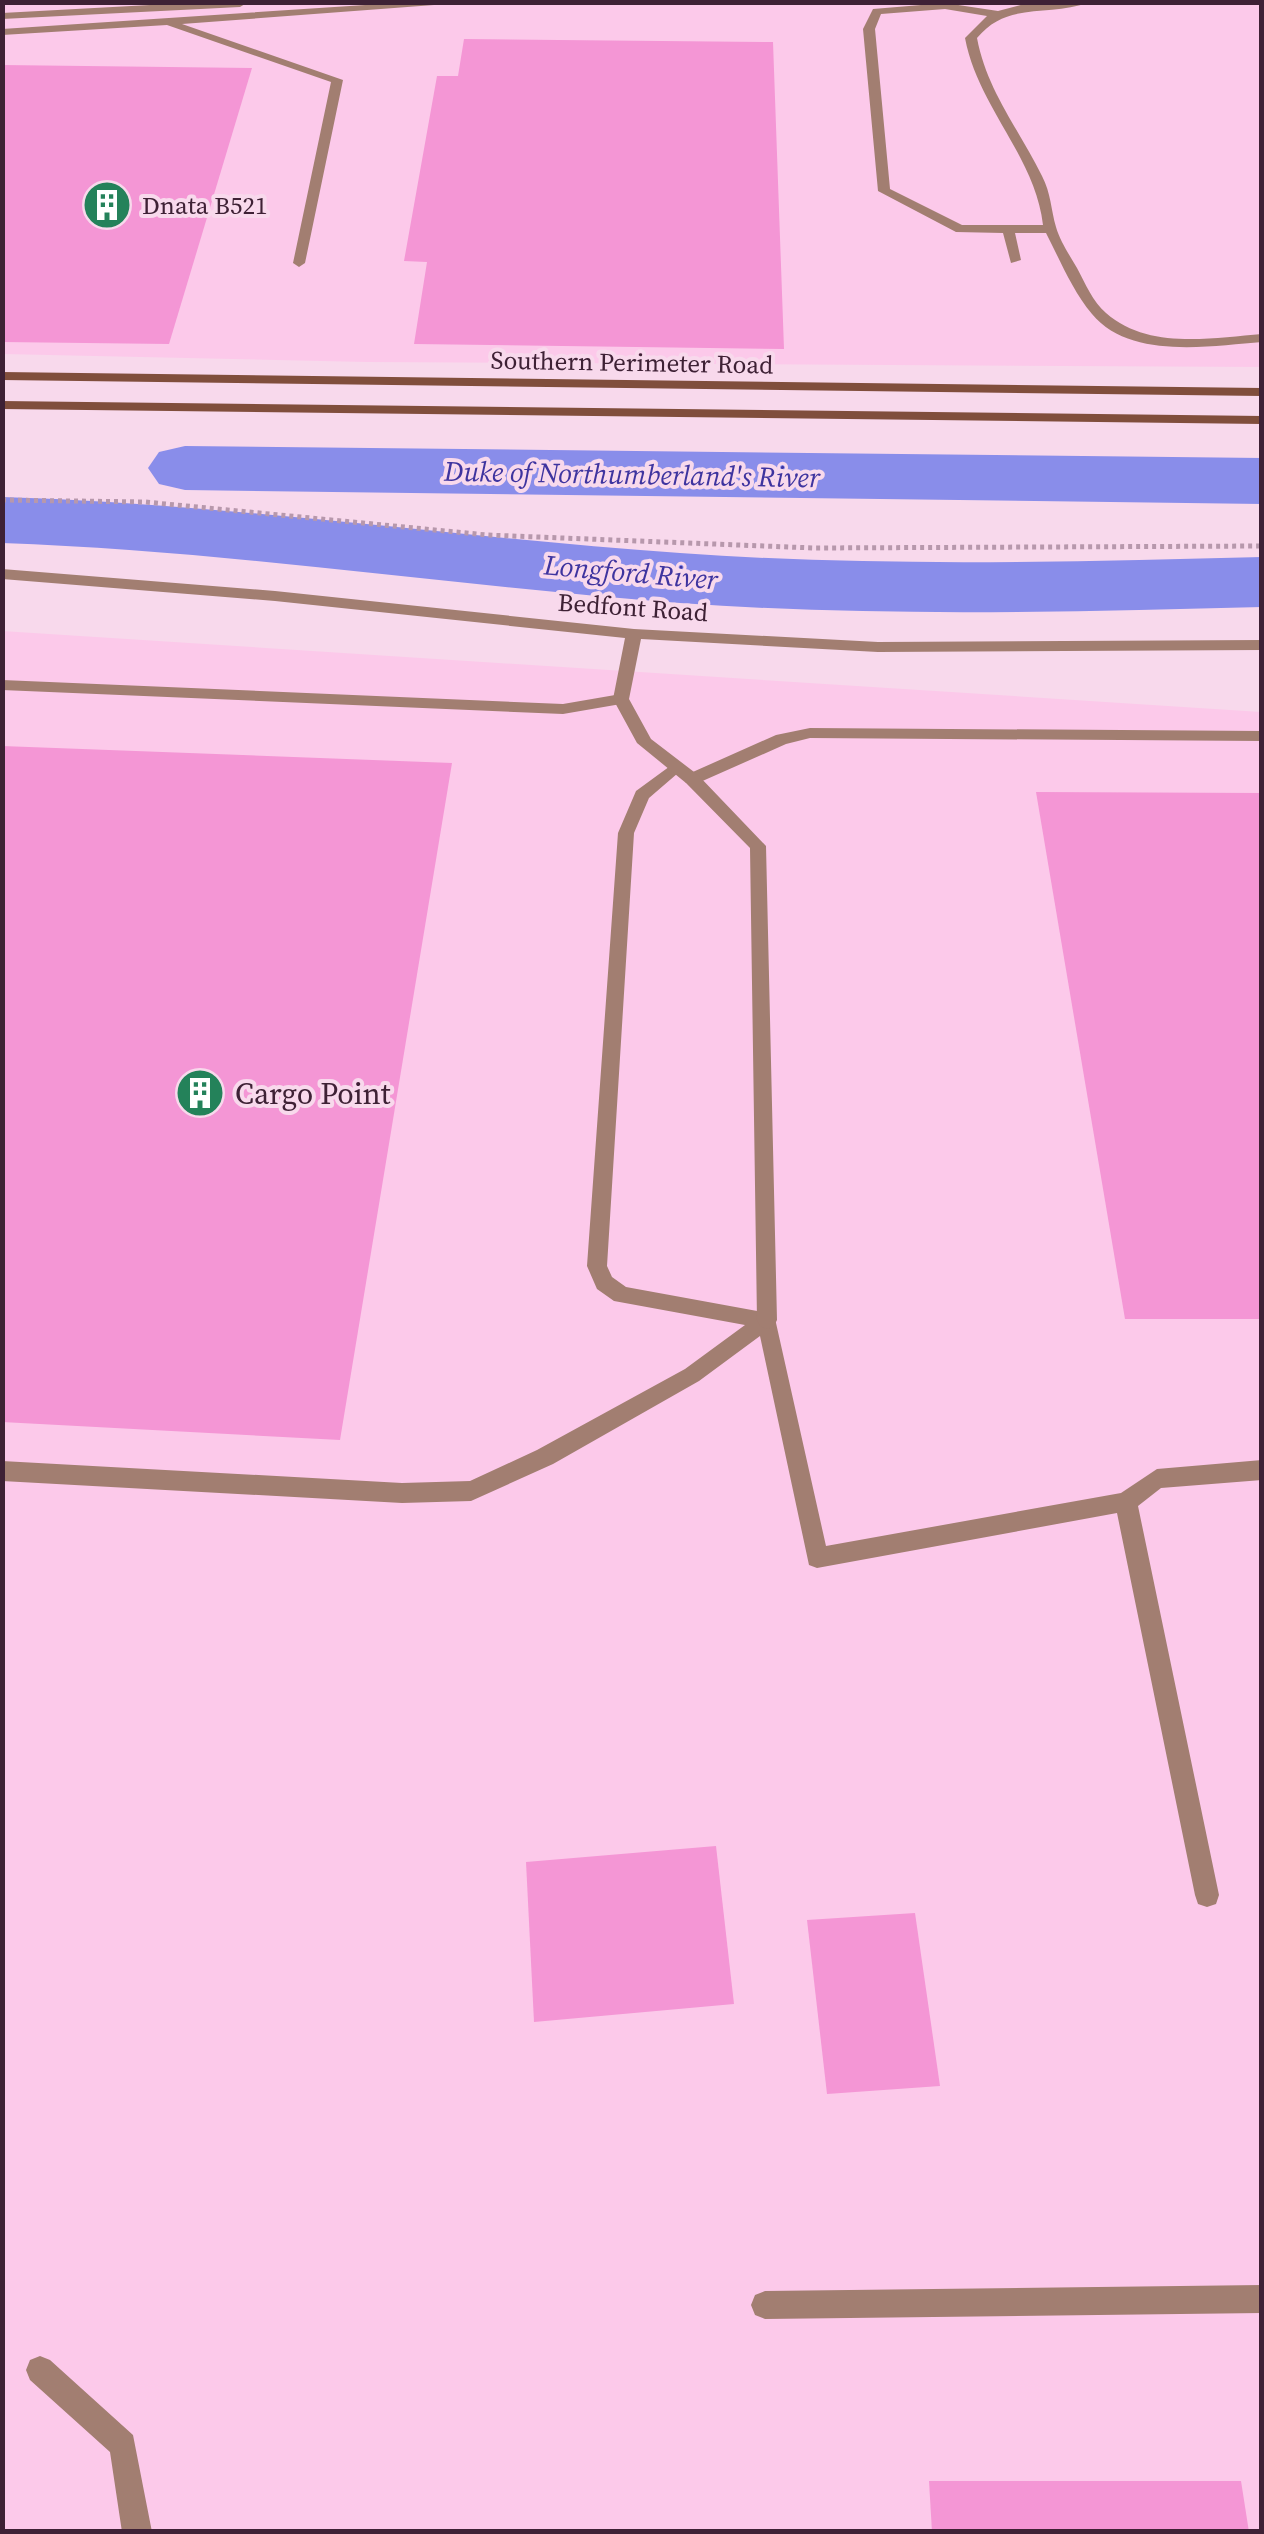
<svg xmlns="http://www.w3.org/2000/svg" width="1264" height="2534" font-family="'Source Serif 4',serif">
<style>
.built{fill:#fcc9ea}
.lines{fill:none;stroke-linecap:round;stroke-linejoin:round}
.river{fill:#898dea;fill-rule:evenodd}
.building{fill:#f496d5}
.path{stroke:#b798ac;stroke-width:5;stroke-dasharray:4 4;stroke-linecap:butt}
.lane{fill:#a27e71;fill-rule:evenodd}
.street{fill:#a27e71;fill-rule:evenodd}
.secondary{fill:#804e3c;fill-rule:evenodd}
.labels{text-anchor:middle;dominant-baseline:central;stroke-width:8;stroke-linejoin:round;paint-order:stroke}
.far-poi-label{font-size:25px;fill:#3e2135;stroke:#f8d9ec;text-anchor:start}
.far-street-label{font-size:25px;fill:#3e2135;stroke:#f8d9ec}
.far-water-label{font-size:28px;font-style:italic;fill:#3e349f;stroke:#f8d9ec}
.poi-label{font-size:30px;fill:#3e2135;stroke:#f8d9ec;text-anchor:start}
</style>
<rect width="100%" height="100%" fill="#f8d9ec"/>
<g class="built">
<polygon points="3,3 1261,3 1261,367 367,362 3,354"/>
<polygon points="2,631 1261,712 1261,2531 3,2531"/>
</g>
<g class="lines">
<g class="river">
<polygon points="185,446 1262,458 1262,504 185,490 159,484 148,468 159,452"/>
<path d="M2,497C229,504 454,537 680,553C873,567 1068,562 1262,557V607C1068,612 873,617 680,603C454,586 230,551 2,543Z"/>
</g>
</g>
<g class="building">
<polygon points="464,39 773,42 784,349 414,344 427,262 404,261 437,76 458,76"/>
<polygon points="2,65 252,68 169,344 2,342"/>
<polygon points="2,746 452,763 340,1440 2,1422"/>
<polygon points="1036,792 1262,793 1262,1319 1125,1319"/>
<polygon points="716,1846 734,2004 534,2022 526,1862"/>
<polygon points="915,1913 940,2086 827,2094 807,1920"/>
<polygon points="929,2481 1241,2481 1249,2532 932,2532"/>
</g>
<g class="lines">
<polyline class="path" points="2,500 145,502 487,535 814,548 1262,546"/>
<g class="lane">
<polygon points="205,2 245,4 240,7 2,19 2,13"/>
<polygon points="411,2 474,2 182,24 343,80 305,263 299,267 293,263 331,82 167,25 2,35 2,29"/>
<path d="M1032,2H1089C1050,18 1008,0 977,38C987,91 1019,129 1042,176C1051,193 1051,210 1056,227C1060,241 1070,256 1077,268C1085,283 1093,302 1106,313C1148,350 1211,338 1262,334V342C1210,346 1130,360 1092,314C1072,290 1060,260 1046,233H1015L1021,260L1011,263L1003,233L956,232L878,191L863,29L873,9L945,3L998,11ZM945,9L987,16L965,38C978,107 1035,156 1043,225H962L890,189L875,29L881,14Z"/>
<polygon points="2,680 563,704 621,694 629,699 621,704 563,714 2,690"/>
<polygon points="810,728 1262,731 1262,741 810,738 786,744 698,783 686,783 684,779 686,775 776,735"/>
<polygon points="677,761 685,767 649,798 634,833 607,1266 612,1277 626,1287 774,1314 826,1546 1121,1493 1157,1469 1262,1460 1262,1480 1161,1488 1138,1506 1219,1895 1216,1904 1207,1907 1198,1904 1195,1895 1117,1513 817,1568 809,1565 760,1336 699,1381 553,1464 471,1501 402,1503 2,1481 2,1461 402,1483 470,1481 537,1450 685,1369 745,1325 614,1301 597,1289 587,1266 618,833 636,791"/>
<polygon points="1262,2285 1262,2313 765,2319 755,2315 751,2305 755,2295 765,2291"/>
<polygon points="40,2356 50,2360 133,2435 152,2532 122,2532 110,2452 30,2380 26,2370 30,2360"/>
</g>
<polygon class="street" points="2,569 275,591 634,629 878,642 1262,640 1262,650 878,652 641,639 629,699 651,739 698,775 766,846 777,1320 774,1326 767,1329 760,1326 757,1320 750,848 686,783 637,743 613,699 625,638 275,601 2,579"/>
<g class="secondary">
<polygon points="2,372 1262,388 1262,396 2,380"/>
<polygon points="2,401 1262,416 1262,424 2,409"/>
</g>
</g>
<defs>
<g id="building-disc" transform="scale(2.5)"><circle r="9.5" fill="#24825a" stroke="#f8d9ec"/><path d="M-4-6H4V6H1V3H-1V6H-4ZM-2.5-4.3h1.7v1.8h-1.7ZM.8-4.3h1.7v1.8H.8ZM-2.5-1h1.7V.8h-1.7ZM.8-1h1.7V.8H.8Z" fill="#fff"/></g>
</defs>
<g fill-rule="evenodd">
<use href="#building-disc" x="107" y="205"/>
<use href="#building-disc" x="200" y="1093"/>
</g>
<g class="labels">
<g class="far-poi-label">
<text x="142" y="205">Dnata B521</text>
</g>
<g class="far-street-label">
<text transform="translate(632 362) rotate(1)">Southern Perimeter Road</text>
<text transform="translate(633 607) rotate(4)">Bedfont Road</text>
</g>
<g class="far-water-label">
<text transform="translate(632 474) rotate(1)">Duke of Northumberland's River</text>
<text transform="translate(631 572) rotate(5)">Longford River</text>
</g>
<g class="poi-label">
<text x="235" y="1093">Cargo Point</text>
</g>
</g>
<rect width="1264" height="2534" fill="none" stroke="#3e2135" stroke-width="10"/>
</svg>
